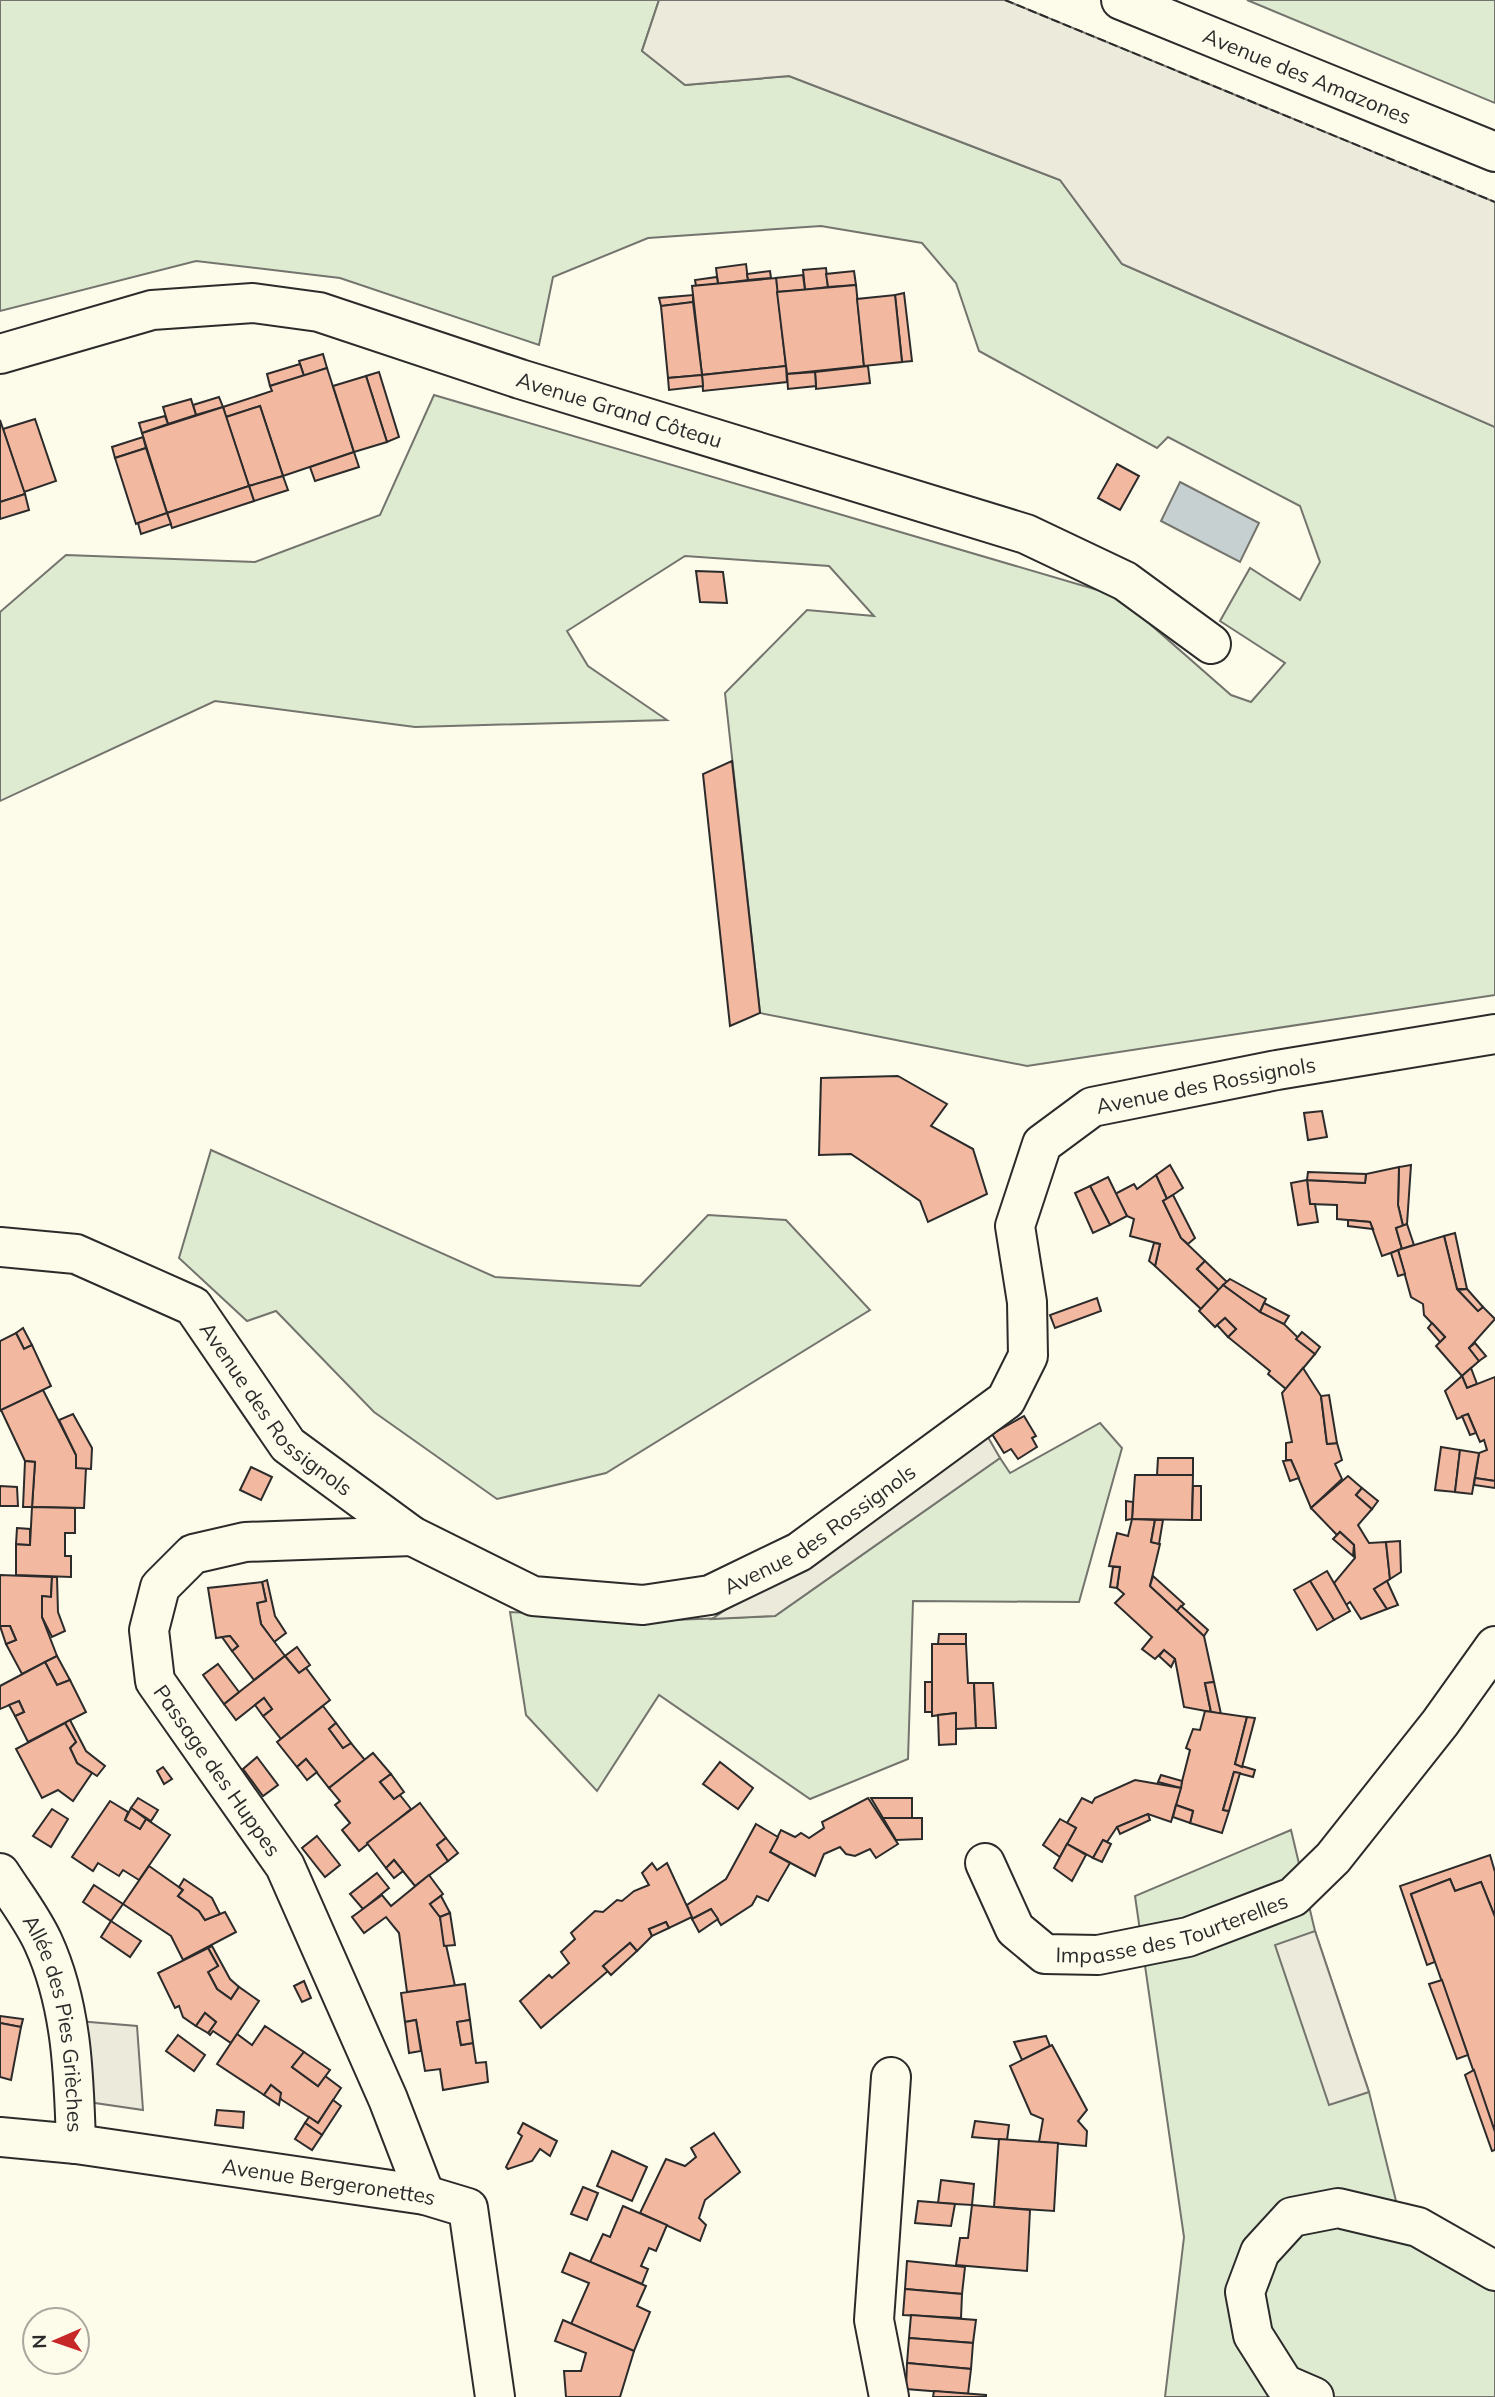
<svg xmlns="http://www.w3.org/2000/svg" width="1495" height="2397" font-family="Mulish,sans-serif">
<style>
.green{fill:#deebd1;stroke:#74746e;stroke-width:2}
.parking{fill:#eceadb;stroke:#74746e;stroke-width:2}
.water{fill:#c7d0d0;stroke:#74746e;stroke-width:2}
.building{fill:#f2b8a0;stroke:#2b2b2b;stroke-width:2}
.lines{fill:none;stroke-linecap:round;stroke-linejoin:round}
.minor-casing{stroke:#2b2b2b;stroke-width:42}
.minor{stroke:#fdfbea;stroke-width:38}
.fence{stroke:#2b2b2b;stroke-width:2;stroke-dasharray:9 3.5;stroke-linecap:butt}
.labels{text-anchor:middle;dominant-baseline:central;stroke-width:5;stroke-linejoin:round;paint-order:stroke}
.street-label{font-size:21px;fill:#2b2b2b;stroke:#fdfbea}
</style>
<rect width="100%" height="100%" fill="#fdfbea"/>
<g class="green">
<polygon points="0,0 659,0 642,51 685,85 789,76 1060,180 1122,264 1495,427 1495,995 1027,1066 760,1013 725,693 807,610 874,616 829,566 685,556 567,631 588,666 667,720 415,727 215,701 0,801 0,612 66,555 255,562 380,515 434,395 1118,596 1231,695 1251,702 1285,663 1220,621 1250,568 1300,600 1320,562 1300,506 1168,437 1157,448 979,351 956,283 922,243 821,226 648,238 553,277 539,345 340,278 196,261 0,311"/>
<polygon points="1247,0 1495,0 1495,103"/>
<polygon points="211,1150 495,1277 640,1286 708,1215 786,1220 870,1310 606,1473 497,1499 374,1412 276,1311 247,1321 179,1258"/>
<polygon points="1100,1423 1122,1448 1079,1602 913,1601 908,1759 810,1799 659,1695 597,1791 526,1715 510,1612 672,1620 775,1616 1000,1458 1010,1473"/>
<polygon points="1291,1830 1315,1931 1369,2092 1405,2237 1495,2289 1495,2397 1165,2397 1184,2237 1135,1896"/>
</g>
<g class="parking">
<polygon points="659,0 1005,0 1495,202 1495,427 1122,264 1060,180 789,76 685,85 642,51"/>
<polygon points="985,1432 1000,1458 775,1616 712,1619"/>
<polygon points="1315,1931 1369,2092 1329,2105 1275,1945"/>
<polygon points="54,2019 137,2026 143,2110 61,2098"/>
</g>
<polygon class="water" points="1180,482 1259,523 1240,562 1161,521"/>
<g class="building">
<polygon points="746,264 748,280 718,284 716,268"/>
<polygon points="826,268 828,287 805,290 803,270"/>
<polygon points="770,271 771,278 748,280 747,274"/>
<polygon points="854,271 856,285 828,287 826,274"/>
<polygon points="803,275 805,290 777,292 776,278"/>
<polygon points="717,277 718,284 696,286 695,280"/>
<polygon points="776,278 786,366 702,375 692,286"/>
<polygon points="856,285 864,366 787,374 777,292"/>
<polygon points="904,293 912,361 902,362 895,295"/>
<polygon points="693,295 693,302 661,306 659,298"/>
<polygon points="895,295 902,362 864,366 857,299"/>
<polygon points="693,302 702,375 668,378 661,306"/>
<polygon points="323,354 327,368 304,376 299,361"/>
<polygon points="300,364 304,376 270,386 267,374"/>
<polygon points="786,366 787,382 703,391 702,375"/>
<polygon points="868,366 870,383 816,389 815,372"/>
<polygon points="327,368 354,452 283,476 260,406 226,417 223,407 272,391 270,386"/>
<polygon points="379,372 399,437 387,442 366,376"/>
<polygon points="815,372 816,386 788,389 787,374"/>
<polygon points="702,375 703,386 669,390 668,378"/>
<polygon points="366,376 387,442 354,452 333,386"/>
<polygon points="219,397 223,407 196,415 193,405"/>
<polygon points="191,399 196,415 168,424 163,407"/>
<polygon points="260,406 283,476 249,486 226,417"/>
<polygon points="223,407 249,486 167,513 142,433"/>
<polygon points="165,416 168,424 142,433 139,423"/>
<polygon points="35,419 56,481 24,492 3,429"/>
<polygon points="0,420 25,494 0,502"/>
<polygon points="143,437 146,448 115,458 112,447"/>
<polygon points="146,448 167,513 136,524 115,458"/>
<polygon points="354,452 359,467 315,481 310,467"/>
<polygon points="1117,464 1139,476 1120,510 1098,498"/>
<polygon points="283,476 288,490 254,501 249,486"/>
<polygon points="249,486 254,501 172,528 167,513"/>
<polygon points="25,494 29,510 0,519 0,502"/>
<polygon points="167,513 171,524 141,534 138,523"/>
<polygon points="696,571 723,572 727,603 700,602"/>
<polygon points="732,761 760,1013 730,1026 703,774"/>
<polygon points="898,1076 947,1104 931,1126 973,1149 987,1194 928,1222 920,1201 851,1154 819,1155 821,1078"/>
<polygon points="1322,1111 1327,1137 1308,1140 1304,1113"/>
<polygon points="1170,1165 1183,1188 1167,1199 1156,1175"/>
<polygon points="1411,1165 1407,1224 1403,1226 1398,1205 1399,1167"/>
<polygon points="1399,1167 1398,1205 1403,1226 1396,1228 1402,1249 1382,1256 1370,1222 1337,1219 1337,1205 1310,1204 1307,1180 1365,1183 1366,1174"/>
<polygon points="1308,1172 1366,1174 1365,1183 1307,1180"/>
<polygon points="1156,1175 1167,1199 1163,1201 1181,1238 1205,1261 1197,1269 1219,1290 1201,1309 1155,1266 1160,1244 1130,1236 1134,1219 1127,1216 1115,1194 1134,1184 1137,1189"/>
<polygon points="1108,1177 1127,1216 1110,1225 1090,1186"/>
<polygon points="1307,1180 1310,1204 1315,1204 1318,1222 1298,1225 1291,1183"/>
<polygon points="1090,1186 1110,1225 1093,1233 1075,1193"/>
<polygon points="1173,1195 1195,1238 1188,1244 1181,1238 1163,1201"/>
<polygon points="1348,1220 1370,1222 1373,1229 1348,1226"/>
<polygon points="1407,1224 1414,1245 1402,1249 1396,1228"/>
<polygon points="1455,1233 1467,1289 1457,1289 1444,1236"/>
<polygon points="1444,1236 1457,1289 1478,1311 1483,1307 1495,1319 1469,1348 1479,1361 1462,1376 1436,1346 1445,1337 1424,1315 1423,1304 1411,1297 1398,1250"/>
<polygon points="1154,1243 1160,1244 1155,1266 1149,1261"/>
<polygon points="1398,1250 1405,1274 1398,1276 1391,1253"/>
<polygon points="1205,1261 1227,1282 1219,1290 1197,1269"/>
<polygon points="1230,1279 1266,1299 1260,1312 1223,1285"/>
<polygon points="1223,1285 1260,1312 1284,1324 1315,1354 1286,1389 1268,1374 1270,1371 1228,1337 1236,1329 1225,1318 1215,1327 1199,1311"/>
<polygon points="1467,1289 1483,1307 1478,1311 1458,1290"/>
<polygon points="1097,1298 1101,1311 1055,1328 1050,1315"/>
<polygon points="1264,1303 1289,1316 1284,1324 1260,1312"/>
<polygon points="1225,1318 1236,1329 1228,1337 1217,1325"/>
<polygon points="1432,1323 1445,1337 1440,1342 1428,1328"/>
<polygon points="23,1328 32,1345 24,1349 16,1333"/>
<polygon points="1302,1332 1320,1347 1315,1354 1296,1339"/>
<polygon points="16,1333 24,1349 32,1345 51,1386 0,1411 0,1341"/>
<polygon points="1475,1343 1486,1356 1479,1361 1469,1348"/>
<polygon points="1303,1368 1321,1396 1327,1444 1337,1443 1342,1460 1335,1464 1342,1479 1311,1508 1291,1460 1286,1460 1286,1443 1292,1442 1282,1393"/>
<polygon points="1471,1368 1477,1384 1467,1388 1462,1376"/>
<polygon points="1462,1376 1467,1388 1495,1377 1495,1481 1475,1478 1479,1453 1487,1450 1484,1440 1480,1442 1468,1414 1457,1419 1445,1391"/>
<polygon points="43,1390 76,1455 76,1468 86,1468 84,1508 32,1507 35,1462 25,1461 1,1410"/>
<polygon points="1329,1395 1337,1443 1327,1444 1321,1396"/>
<polygon points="73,1414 92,1448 91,1469 76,1468 76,1455 59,1420"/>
<polygon points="1468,1414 1476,1433 1470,1435 1462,1416"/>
<polygon points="1024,1416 1036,1436 1032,1438 1037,1447 1018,1459 1011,1449 1004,1453 992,1434"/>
<polygon points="1441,1447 1460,1450 1455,1492 1435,1490"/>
<polygon points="1460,1450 1479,1453 1472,1494 1455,1492"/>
<polygon points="1158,1458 1193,1458 1193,1475 1157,1475"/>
<polygon points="1291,1460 1299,1478 1290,1481 1283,1461"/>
<polygon points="25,1461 35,1462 32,1507 23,1507"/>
<polygon points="251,1467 272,1477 261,1500 240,1490"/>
<polygon points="1135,1475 1193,1475 1192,1520 1132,1519"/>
<polygon points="1348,1476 1362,1488 1356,1495 1372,1509 1358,1525 1369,1543 1386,1542 1390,1579 1374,1589 1387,1609 1361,1619 1350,1602 1346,1605 1334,1583 1355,1558 1354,1545 1340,1532 1337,1535 1311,1508"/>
<polygon points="1475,1478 1495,1481 1495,1488 1474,1485"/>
<polygon points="0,1486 17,1487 18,1506 0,1506"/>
<polygon points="1193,1486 1201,1486 1201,1520 1192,1520"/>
<polygon points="1362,1488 1378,1501 1372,1509 1356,1495"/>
<polygon points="1126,1501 1133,1502 1132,1519 1126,1520"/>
<polygon points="32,1507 75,1508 75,1533 65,1533 65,1556 71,1556 71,1577 16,1575 16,1544 30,1545"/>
<polygon points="1132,1519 1155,1520 1151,1542 1160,1544 1150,1586 1204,1636 1214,1682 1205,1683 1211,1712 1184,1707 1175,1659 1164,1650 1155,1659 1142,1649 1152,1637 1115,1603 1124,1594 1117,1588 1120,1567 1109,1566 1117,1533 1128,1536"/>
<polygon points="1155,1520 1163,1520 1159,1544 1151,1542"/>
<polygon points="17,1528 30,1529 30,1545 16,1544"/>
<polygon points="1340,1532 1354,1545 1353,1556 1333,1539"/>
<polygon points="1400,1541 1401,1572 1390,1579 1386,1542"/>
<polygon points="1113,1567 1120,1567 1117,1588 1110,1587"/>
<polygon points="1327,1571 1350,1611 1334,1620 1310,1581"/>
<polygon points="0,1575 52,1577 51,1597 42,1596 42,1617 57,1656 22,1674 6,1644 16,1640 10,1626 0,1626"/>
<polygon points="1153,1576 1184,1604 1177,1611 1150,1586"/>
<polygon points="52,1577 57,1577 58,1612 65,1631 52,1637 42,1617 42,1596 51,1597"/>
<polygon points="267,1580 275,1616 286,1633 274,1642 261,1624 257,1603 266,1601 262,1582"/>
<polygon points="1310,1581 1334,1620 1317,1630 1294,1590"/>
<polygon points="1387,1581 1398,1605 1387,1609 1374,1589"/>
<polygon points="262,1582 266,1601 257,1603 261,1624 285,1656 254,1680 232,1651 238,1646 230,1636 216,1638 208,1588"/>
<polygon points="1181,1606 1208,1630 1204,1636 1177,1611"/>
<polygon points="0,1626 10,1626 16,1640 6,1644"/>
<polygon points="939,1634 966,1634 966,1644 938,1644"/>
<polygon points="230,1636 238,1646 232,1651 222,1637"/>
<polygon points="932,1644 966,1644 968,1683 974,1683 976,1728 956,1729 956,1713 932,1716"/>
<polygon points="297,1647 310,1665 299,1673 285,1656"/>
<polygon points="1164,1650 1175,1659 1171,1667 1159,1656"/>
<polygon points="57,1656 70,1680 57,1685 45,1662"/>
<polygon points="285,1656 299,1673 306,1668 330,1700 281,1739 263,1716 272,1709 264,1698 236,1720 224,1704"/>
<polygon points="45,1662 57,1685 70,1680 86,1712 28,1742 15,1716 24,1712 19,1701 0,1709 0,1686"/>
<polygon points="218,1664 239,1692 224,1704 203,1675"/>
<rect x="925" y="1682" width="7" height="30"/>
<polygon points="1214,1682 1221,1714 1211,1712 1205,1683"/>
<polygon points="974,1683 993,1683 996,1728 976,1728"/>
<polygon points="264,1698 272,1709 263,1716 255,1705"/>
<polygon points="19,1701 24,1712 15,1716 9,1705"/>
<polygon points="323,1706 336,1723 329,1729 343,1748 351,1743 365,1760 329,1788 306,1759 297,1767 277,1742"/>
<polygon points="1205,1711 1247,1717 1235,1764 1255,1770 1253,1777 1234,1772 1223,1810 1229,1811 1222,1833 1190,1823 1193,1811 1176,1805 1190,1750 1186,1748 1193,1729 1200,1730"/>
<polygon points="956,1713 956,1744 939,1745 938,1715"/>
<polygon points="1247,1717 1255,1718 1242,1767 1235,1764"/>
<polygon points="70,1720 86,1751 105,1766 97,1776 77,1763 70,1748 76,1742 65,1723"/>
<polygon points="65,1723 76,1742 70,1748 77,1763 92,1773 73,1801 58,1790 42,1798 16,1749"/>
<polygon points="336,1723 351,1743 343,1748 329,1729"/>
<polygon points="373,1753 391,1774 380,1782 394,1799 400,1795 411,1809 359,1851 342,1830 350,1823 335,1805 340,1801 329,1788"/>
<polygon points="257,1757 278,1785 263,1796 243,1769"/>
<polygon points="306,1759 317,1772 307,1780 297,1767"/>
<polygon points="720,1762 753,1788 738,1809 703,1784"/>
<polygon points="163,1767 172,1779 164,1784 157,1771"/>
<polygon points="1234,1772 1240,1773 1229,1811 1223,1810"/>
<polygon points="391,1774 404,1792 394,1799 380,1782"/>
<polygon points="1161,1775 1182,1781 1181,1788 1158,1782"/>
<polygon points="1135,1780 1181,1788 1171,1822 1148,1814 1117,1827 1107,1842 1103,1840 1093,1858 1067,1844 1076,1828 1067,1823 1082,1798 1092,1803 1095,1798"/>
<polygon points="138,1798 158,1810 151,1821 131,1808"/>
<polygon points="868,1798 898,1844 876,1858 870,1849 855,1856 846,1854 840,1847 824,1854 815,1876 770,1852 781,1830 795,1837 801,1833 809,1838 824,1828 822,1822"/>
<polygon points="871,1798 912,1798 912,1818 883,1818"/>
<polygon points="110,1801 128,1812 125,1820 140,1829 146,1819 170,1835 139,1880 123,1870 119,1876 98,1863 93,1871 72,1857"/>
<polygon points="420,1803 446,1838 437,1845 448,1861 415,1886 394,1860 386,1868 367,1843"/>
<polygon points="1176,1805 1193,1811 1190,1823 1173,1817"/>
<polygon points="131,1808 146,1819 140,1829 125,1820"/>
<polygon points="52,1809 68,1819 51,1847 33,1836"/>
<polygon points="1148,1814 1150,1820 1120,1834 1117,1827"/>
<polygon points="883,1818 922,1818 922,1839 896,1840"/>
<polygon points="1060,1819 1076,1828 1060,1857 1043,1845"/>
<polygon points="756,1824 778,1837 770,1852 790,1863 768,1901 757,1896 752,1905 721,1925 711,1909 692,1919 687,1905 726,1879"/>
<polygon points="317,1836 340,1865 325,1877 302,1848"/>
<polygon points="446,1838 458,1853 448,1861 437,1845"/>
<polygon points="1103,1840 1111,1844 1102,1862 1093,1858"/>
<polygon points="1067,1844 1086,1855 1072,1881 1054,1868"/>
<polygon points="1490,1855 1495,1872 1495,1917 1481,1882 1455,1891 1450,1879 1411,1894 1435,1962 1427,1965 1400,1886"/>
<polygon points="394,1860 403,1871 394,1878 386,1868"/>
<polygon points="652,1863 657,1870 667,1863 692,1917 669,1928 666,1922 649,1929 652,1936 637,1951 630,1943 603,1966 608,1971 541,2028 520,2001 549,1975 552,1978 569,1963 561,1952 575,1939 571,1933 595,1911 603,1912 617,1900 622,1901 634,1891 649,1885 642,1873"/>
<polygon points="149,1866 183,1890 178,1896 199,1911 205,1920 225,1912 236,1932 183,1960 171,1936 123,1904"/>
<polygon points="377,1873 389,1888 363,1909 350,1894"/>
<polygon points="429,1875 443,1894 430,1904 440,1917 455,1986 407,1992 399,1933 386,1917 364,1933 352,1917 382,1895 391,1906"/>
<polygon points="184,1879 212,1898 220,1914 205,1920 199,1911 178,1896 183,1890 179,1887"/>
<polygon points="1450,1879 1455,1891 1481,1882 1495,1917 1495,2132 1411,1894"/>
<polygon points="94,1885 123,1904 111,1921 83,1902"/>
<polygon points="441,1896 450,1913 440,1917 430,1904"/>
<polygon points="711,1909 718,1919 699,1932 692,1919"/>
<polygon points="450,1913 455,1945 444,1946 440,1917"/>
<polygon points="111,1921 141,1941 130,1957 101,1937"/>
<polygon points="666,1922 669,1928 652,1936 649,1929"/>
<polygon points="630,1943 637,1951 611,1975 603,1966"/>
<polygon points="212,1946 230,1979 239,1987 231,1999 217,1989 208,1972 218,1966 208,1948"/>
<polygon points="208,1948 218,1966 208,1972 217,1989 231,1999 239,1987 259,2001 231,2043 213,2031 210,2035 208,2033 216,2022 205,2013 196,2026 183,2017 179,2006 175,2008 158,1973"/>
<polygon points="1442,1980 1468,2055 1457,2059 1429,1984"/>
<polygon points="304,1981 311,1998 302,2002 294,1986"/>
<polygon points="465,1984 470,2020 457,2022 461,2045 473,2043 476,2063 486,2062 488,2082 443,2090 440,2069 425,2071 416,2020 405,2022 401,1993"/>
<polygon points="205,2013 216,2022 208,2033 196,2026"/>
<polygon points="0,2016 23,2019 21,2027 0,2023"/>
<polygon points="416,2020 421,2051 409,2053 405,2022"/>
<polygon points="470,2020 473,2043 461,2045 457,2022"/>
<polygon points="0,2023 21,2027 11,2080 0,2077"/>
<polygon points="265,2026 304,2052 292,2067 318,2086 325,2076 341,2088 318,2123 282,2100 279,2097 281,2093 271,2085 264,2095 217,2064 237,2034 252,2045"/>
<polygon points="178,2035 205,2055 194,2071 166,2051"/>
<polygon points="1046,2036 1050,2046 1022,2060 1014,2042"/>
<polygon points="1052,2045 1087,2110 1078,2121 1087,2131 1086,2146 1039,2142 1043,2119 1031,2114 1010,2066"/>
<polygon points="304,2052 330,2070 318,2086 292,2067"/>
<polygon points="1474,2070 1495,2132 1495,2150 1492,2151 1465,2075"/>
<polygon points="271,2085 281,2093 279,2105 264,2095"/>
<polygon points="333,2100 341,2106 322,2135 305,2123 309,2117 318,2123"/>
<polygon points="217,2110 244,2112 243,2128 215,2125"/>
<polygon points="975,2121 1009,2125 1007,2140 972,2137"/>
<polygon points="305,2123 322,2135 312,2150 295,2139"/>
<polygon points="523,2123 557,2141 550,2156 540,2149 532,2161 508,2169 506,2167 522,2136 518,2133"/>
<polygon points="714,2133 740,2172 705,2200 699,2218 706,2225 700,2241 640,2213 666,2159 685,2166 696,2157 691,2148"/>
<polygon points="999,2139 1058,2143 1054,2211 994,2207"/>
<polygon points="612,2151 647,2167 632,2201 597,2186"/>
<polygon points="941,2180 974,2184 972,2205 938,2203"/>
<polygon points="583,2187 598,2193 587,2220 571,2214"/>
<polygon points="918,2201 955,2204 951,2226 915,2223"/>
<polygon points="972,2205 1030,2210 1027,2271 956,2265 960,2238 968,2238"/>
<polygon points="623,2206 667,2225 656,2251 649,2248 641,2266 648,2269 642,2284 590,2262 603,2234 610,2237"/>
<polygon points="570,2253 646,2286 637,2306 650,2312 634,2351 571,2324 589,2283 562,2272"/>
<polygon points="907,2261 965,2267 962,2294 905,2289"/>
<polygon points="905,2289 962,2294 961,2318 903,2315"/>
<polygon points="911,2315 976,2320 973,2343 909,2338"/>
<polygon points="563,2320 634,2351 620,2397 566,2397 564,2371 581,2371 586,2353 555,2341"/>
<polygon points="909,2338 973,2343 971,2369 907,2363"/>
<polygon points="907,2363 971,2369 968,2394 906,2389"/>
<polygon points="934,2391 986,2395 986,2397 933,2397"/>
</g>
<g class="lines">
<g class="minor-casing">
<g id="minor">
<path id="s1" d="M1121,0L1495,152"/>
<path id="s2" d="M0,354L152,310L253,303L319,312L520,379L1026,534L1125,581L1211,644"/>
<path id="s3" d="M0,1247L76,1254L193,1306L288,1445L412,1536L533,1596L643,1605L710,1595L799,1552L1006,1400L1028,1356L1027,1302L1015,1226L1042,1144L1092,1107L1277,1070L1495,1034"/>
<path id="s4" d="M412,1536L245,1542L193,1554L160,1587L149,1630L155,1681L285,1866L388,2099L425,2195"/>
<path id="s5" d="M985,1863L1015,1929L1045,1954L1098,1955L1188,1937L1293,1897L1333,1858L1440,1723L1495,1646"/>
<path id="s6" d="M0,1873C14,1895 32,1918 43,1942C72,2005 74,2076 76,2144"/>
<path id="s7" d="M0,2137L76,2144L425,2195L468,2208L495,2397"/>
<polyline points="889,2397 874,2320 891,2077"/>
<polyline points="1314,2397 1284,2384 1253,2335 1245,2292 1260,2252 1292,2217 1338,2208 1418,2227 1495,2271"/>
</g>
</g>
<use href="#minor" class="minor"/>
<polyline class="fence" points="1005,0 1495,202"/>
</g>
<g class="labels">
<g class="street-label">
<text stroke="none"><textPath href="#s1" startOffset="201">Avenue des Amazones</textPath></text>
<text stroke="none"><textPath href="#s2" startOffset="642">Avenue Grand Côteau</textPath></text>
<text stroke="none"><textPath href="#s3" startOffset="1640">Avenue des Rossignols</textPath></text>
<text stroke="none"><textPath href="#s3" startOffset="338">Avenue des Rossignols</textPath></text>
<text stroke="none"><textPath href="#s3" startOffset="968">Avenue des Rossignols</textPath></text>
<text stroke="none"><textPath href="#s4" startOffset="472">Passage des Huppes</textPath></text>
<text stroke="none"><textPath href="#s5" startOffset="242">Impasse des Tourterelles</textPath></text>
<text stroke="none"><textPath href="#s6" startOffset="164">Allée des Pies Grièches</textPath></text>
<text stroke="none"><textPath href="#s7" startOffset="332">Avenue Bergeronettes</textPath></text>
</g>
</g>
<g transform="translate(56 2341) rotate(268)"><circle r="33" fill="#fdfbea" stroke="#a9a89e" stroke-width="2"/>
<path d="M0-5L12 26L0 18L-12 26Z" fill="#c62828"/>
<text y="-10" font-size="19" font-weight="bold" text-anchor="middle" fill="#2b2b2b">N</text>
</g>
</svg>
